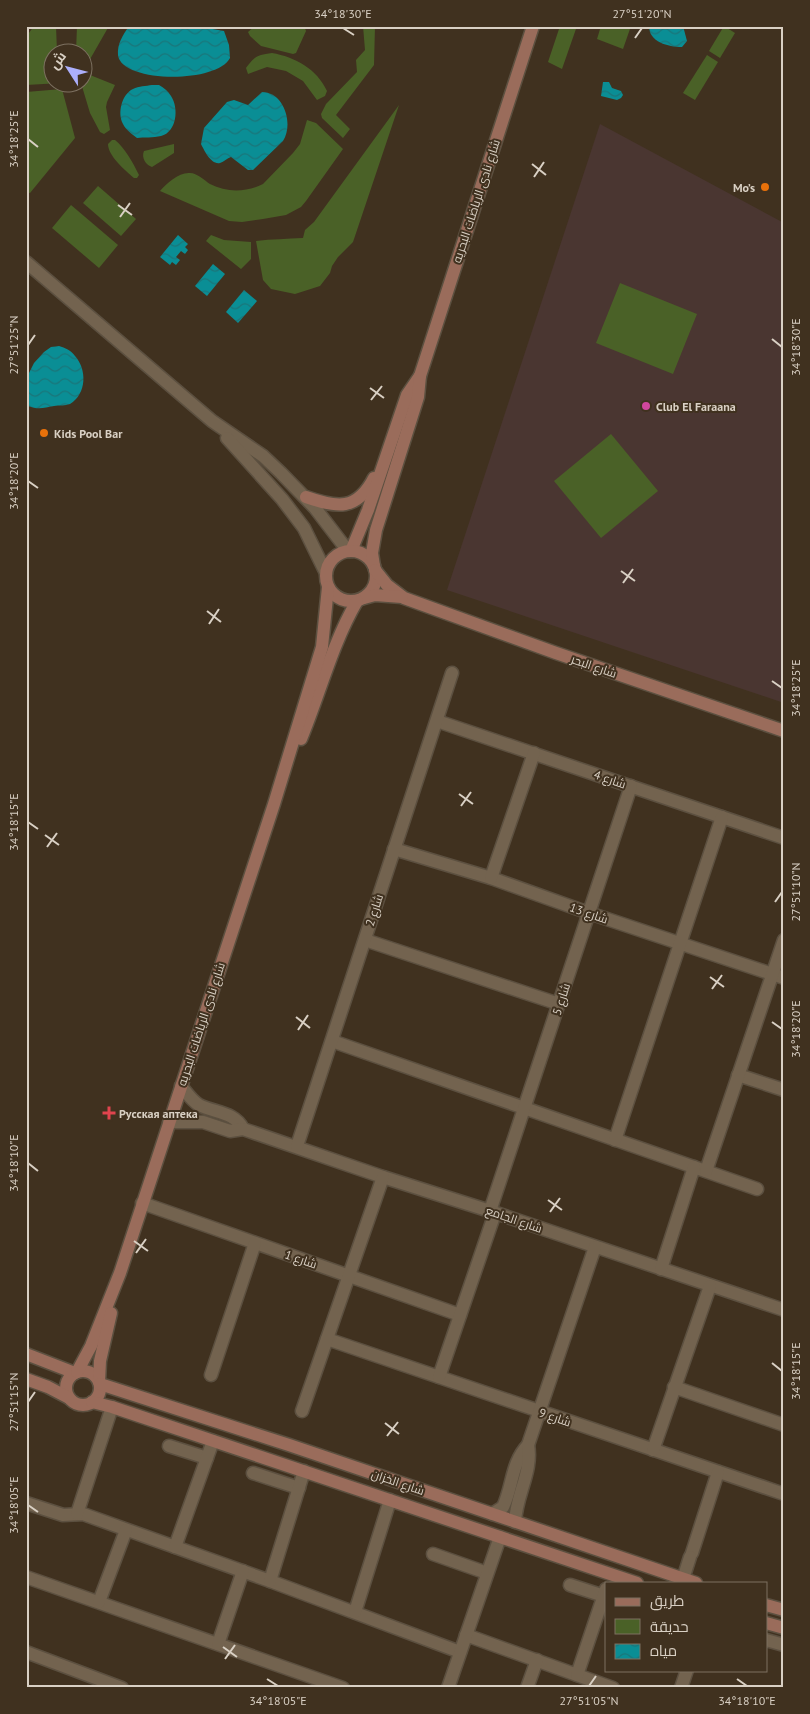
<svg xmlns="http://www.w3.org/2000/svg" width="810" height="1714" font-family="'PT Sans',Cairo,sans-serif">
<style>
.commercial{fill:#4a3631}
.green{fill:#4a6127}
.water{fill:url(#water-waves)}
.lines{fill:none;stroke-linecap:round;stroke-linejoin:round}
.street-casing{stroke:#5c5040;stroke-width:15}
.secondary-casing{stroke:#5c5040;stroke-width:15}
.street{stroke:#73634f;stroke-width:12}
.secondary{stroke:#9a6c5b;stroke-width:12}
.ticks{fill:none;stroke:#d9d0c4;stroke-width:2}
.food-dot{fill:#e8710a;stroke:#40311f;stroke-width:2}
.hotel-dot{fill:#d1479c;stroke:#40311f;stroke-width:2}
.health-dot{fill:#e0444e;stroke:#40311f;stroke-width:2}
.labels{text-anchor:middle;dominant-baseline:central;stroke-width:4;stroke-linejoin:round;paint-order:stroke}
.poi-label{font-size:12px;font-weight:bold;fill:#d9d0c4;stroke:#40311f;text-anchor:start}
.street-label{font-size:12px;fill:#d9d0c4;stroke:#40311f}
.neatline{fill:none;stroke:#d9d0c4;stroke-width:2}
.ticks-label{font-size:12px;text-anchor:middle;fill:#d9d0c4}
</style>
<defs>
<pattern id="water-waves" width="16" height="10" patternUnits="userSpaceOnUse" patternTransform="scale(1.25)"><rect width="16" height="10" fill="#0a8e95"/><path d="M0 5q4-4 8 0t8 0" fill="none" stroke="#1a767a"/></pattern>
</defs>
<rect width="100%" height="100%" fill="#40311f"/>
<polygon class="commercial" points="600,124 784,223 784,703 447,590"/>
<g class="green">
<polygon points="34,26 56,26 57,52 52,52 52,82 61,83 26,85 26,37"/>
<polygon points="77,26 109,26 89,61 83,62 82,52 76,52"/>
<polygon points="255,26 304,26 306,31 296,53 293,54 261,46 250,36 248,32"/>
<polygon points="363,26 375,26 374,65 336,115 350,129 343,138 322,118 321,114 326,104 357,72 356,60 365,50"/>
<polygon points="560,26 577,26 562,69 548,62"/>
<polygon points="601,26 631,26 623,49 597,39"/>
<polygon points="724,26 735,33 720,58 709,51"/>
<path d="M272,53C295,57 317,69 327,91L325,96L317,100L303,81L286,71L267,67L248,74L246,68C255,56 257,55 272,53Z"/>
<polygon points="707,55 718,62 695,100 683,93"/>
<polygon points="85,73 115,85 107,102 106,107 110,130 104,134 100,132 90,113 81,83 82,82 83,75"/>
<polygon points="62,89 75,138 30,193 26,192 26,92"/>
<path d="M399,105L353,242L338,257L332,266L330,273L320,286L295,294L271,289L263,280L256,241C272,239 287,239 303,238L305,230L314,222Z"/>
<path d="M307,120L316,123L343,149L306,201L301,207L286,215L263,219L242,222L229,221L160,191C167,183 179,172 190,173C197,173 204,180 210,184C227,193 247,192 263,184L293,153L300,144Z"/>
<path d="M112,140H115C125,148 133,163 139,175L137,178H134C125,170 108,156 108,144Z"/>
<path d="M174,144V153L152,167C146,165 141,158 144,151Z"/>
<polygon points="98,186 136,219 121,236 83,203"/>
<polygon points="71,205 118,245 99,268 52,228"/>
<polygon points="211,235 224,240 251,242 251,259 241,269 206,241"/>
<polygon points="620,283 697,314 673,374 596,343"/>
<polygon points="611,434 658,491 601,538 554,481"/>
</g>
<g class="water">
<path d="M129,26H195L224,31L229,45L230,58C216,84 121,83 118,55C117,44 123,35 129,26Z"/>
<path d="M649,26H683L687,41L682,47C668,47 649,42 649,26Z"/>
<polygon points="603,82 609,82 612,88 621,91 623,95 621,98 617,100 601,96"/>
<path d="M152,85H159C164,88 168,91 171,96C179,108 177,132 161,136C153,138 144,137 137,138C132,134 126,130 123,124C117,113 122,94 133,89C139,86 146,86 152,85Z"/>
<path d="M262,92C284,92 294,124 283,141L253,170H248L231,157C227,158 224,162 220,163C211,165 204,150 201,144L204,128L227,102L234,100L248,105Z"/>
<polygon points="178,235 188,244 185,247 188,250 185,254 181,251 176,257 180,260 176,265 172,262 170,265 160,257"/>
<polygon points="213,264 225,274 207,296 195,286"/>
<polygon points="244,290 257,301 238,323 226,312"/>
<path d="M59,346C65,348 71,350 75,356C87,369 87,394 70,404C65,406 59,405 54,406C44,408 38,410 28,406L26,404V379L34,363L44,352L51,347Z"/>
</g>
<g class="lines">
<g class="street-casing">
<g id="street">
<polyline points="26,262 212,421 263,456 281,473 315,508 348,551"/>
<polyline points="227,438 282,499 304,528 326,573"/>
<polyline points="437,721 784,838"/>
<polyline points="394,849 491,878 589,913 784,978"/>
<polyline points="491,878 534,753"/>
<polyline points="365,940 559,1004"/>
<polyline points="332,1041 757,1189"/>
<polyline points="738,1075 784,1090"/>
<path d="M181,1086C186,1092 192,1101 199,1105C215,1113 235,1112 243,1129"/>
<polyline points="169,1122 203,1122 230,1131 243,1129 383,1177 490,1211 784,1310"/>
<polyline points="615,1140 722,817"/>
<polyline points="297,1146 452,673"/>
<polyline points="706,1171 784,940"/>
<polyline points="142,1203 460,1315"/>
<polyline points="490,1211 631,786"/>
<polyline points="661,1269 694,1167"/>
<polyline points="327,1339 784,1494"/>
<polyline points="211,1375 255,1243"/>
<polyline points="439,1377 495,1213"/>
<polyline points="674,1387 784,1425"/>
<polyline points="302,1411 383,1177"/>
<polyline points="169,1446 207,1458"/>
<polyline points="653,1450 710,1286"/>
<polyline points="253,1473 299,1488"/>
<polyline points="26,1503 63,1515 83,1514 270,1581 460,1652"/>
<polyline points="77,1514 112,1407"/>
<path d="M492,1514L503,1507C513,1486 511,1463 528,1445L595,1247"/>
<path d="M515,1522C516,1495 533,1471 528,1445"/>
<polyline points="175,1547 213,1441"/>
<polyline points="692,1553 718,1472"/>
<polyline points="433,1554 487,1573"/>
<polyline points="26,1577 343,1688"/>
<polyline points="683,1579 690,1557"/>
<polyline points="270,1581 304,1471"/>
<polyline points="570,1585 604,1596"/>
<polyline points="99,1602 126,1530"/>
<polyline points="355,1612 390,1500"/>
<polyline points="466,1635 613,1688"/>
<polyline points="766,1640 784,1645"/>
<polyline points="218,1644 243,1571"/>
<polyline points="26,1652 122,1688"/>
<polyline points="577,1675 606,1589"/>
<polyline points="448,1688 500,1537"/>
<polyline points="527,1688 537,1660"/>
<polyline points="681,1688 687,1670"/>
</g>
</g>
<g class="secondary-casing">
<g id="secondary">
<path d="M306,497C337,508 357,511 374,478"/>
<polyline points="351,551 368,510 407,395 420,376"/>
<circle cx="351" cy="576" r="25"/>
<polyline points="374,566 372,553 376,530 418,397 420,376 533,26"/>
<polyline points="375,570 387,585 404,598 556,653 784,731"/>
<polyline points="364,598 375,595 402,597"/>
<path d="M301,739C320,693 332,644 357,601"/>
<polyline points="26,1354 75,1373"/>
<circle cx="83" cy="1388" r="17"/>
<polyline points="77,1372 91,1346 120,1273 274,804 322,647 328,587"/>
<polyline points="26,1379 48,1387 69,1398"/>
<polyline points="99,1382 100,1361 111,1313"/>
<polyline points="100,1384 289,1445 696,1583"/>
<polyline points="92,1402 112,1407 637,1583"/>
<polyline points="766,1605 784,1610"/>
<polyline points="766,1623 784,1628"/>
</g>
</g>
<use href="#street" class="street"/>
<use href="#secondary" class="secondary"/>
</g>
<path class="ticks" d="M343,28L354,35M635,38L642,28M28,139L38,147M532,164L546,175M534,177L544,162M118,205L132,215M120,217L130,203M772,339L782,347M28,345L35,335M370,388L384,398M371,400L382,386M28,481L38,488M621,571L635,581M623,583L633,569M207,611L221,622M209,624L219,609M772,681L782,688M459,794L473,804M461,806L471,792M28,822L38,829M45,835L59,845M47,847L57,833M775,902L782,892M710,977L724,987M712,989L722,975M296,1017L310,1028M772,1022L782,1029M298,1030L308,1015M28,1163L38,1171M548,1200L562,1210M550,1212L560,1198M134,1241L148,1251M136,1253L146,1239M772,1363L782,1371M28,1402L35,1392M385,1423L399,1434M387,1436L398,1422M28,1505L38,1512M223,1647L237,1657M225,1659L235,1645M267,1679L278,1686M737,1679L747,1686M589,1686L596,1676"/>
<g class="food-dot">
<circle cx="765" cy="187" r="5"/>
<circle cx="44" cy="433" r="5"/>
</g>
<circle class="hotel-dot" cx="646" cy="406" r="5"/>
<path class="health-dot" d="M106.5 1105.5h5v5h5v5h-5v5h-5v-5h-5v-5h5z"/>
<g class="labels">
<g class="poi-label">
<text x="755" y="187" text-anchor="end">Mo’s</text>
<text x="656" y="406">Club El Faraana</text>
<text x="54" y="433">Kids Pool Bar</text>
<text x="119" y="1113">Русская аптека</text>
</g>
<g class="street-label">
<text transform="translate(476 201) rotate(-72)">شارع نادى الرياضات البحريه</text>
<text transform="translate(594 666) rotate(19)">شارع البحر</text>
<text transform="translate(610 779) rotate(19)">شارع 4</text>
<text transform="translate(374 910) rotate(-72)">شارع 2</text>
<text transform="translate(589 913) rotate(19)">شارع 13</text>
<text transform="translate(561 999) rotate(-72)">شارع 5</text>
<text transform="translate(201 1024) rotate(-72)">شارع نادى الرياضات البحريه</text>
<text transform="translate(514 1219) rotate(19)">شارع الجامع</text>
<text transform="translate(301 1259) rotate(19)">شارع 1</text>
<text transform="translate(555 1417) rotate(19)">شارع 9</text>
<text transform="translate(398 1482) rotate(19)">شارع الخزان</text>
</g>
</g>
<rect width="810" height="1714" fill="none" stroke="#40311f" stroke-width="55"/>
<rect x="605" y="1582" width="162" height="90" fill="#40311f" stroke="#7d7161"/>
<rect x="615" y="1598" width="25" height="8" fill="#9a6c5b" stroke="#7d7161"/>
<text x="650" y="1606" font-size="15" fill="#d9d0c4">طريق</text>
<rect x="615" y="1619" width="25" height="15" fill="#4a6127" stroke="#7d7161"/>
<text x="650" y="1632" font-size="15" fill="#d9d0c4">حديقة</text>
<rect x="615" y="1644" width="25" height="15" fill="url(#water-waves)" stroke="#7d7161"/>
<text x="650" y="1656" font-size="15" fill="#d9d0c4">مياه</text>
<g transform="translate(68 68) rotate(306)"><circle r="24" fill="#40311f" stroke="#7d7161"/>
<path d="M0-4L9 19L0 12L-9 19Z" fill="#acaffb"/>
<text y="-8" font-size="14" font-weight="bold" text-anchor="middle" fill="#d9d0c4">ش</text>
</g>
<rect x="28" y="28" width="754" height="1658" class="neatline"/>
<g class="ticks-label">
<text x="343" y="18">34°18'30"E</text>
<text x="642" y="18">27°51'20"N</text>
<text transform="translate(14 139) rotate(-90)" y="4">34°18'25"E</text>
<text transform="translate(14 345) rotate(-90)" y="4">27°51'25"N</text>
<text transform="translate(796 347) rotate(-90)" y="4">34°18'30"E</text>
<text transform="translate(14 481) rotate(-90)" y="4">34°18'20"E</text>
<text transform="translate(796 688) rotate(-90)" y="4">34°18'25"E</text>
<text transform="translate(14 822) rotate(-90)" y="4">34°18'15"E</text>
<text transform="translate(796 892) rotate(-90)" y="4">27°51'10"N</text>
<text transform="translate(796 1029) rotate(-90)" y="4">34°18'20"E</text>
<text transform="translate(14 1163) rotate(-90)" y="4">34°18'10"E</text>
<text transform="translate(796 1371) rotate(-90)" y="4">34°18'15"E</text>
<text transform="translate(14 1402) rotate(-90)" y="4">27°51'15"N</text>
<text transform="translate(14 1505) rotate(-90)" y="4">34°18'05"E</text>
<text x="278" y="1705">34°18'05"E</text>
<text x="589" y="1705">27°51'05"N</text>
<text x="747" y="1705">34°18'10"E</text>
</g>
</svg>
